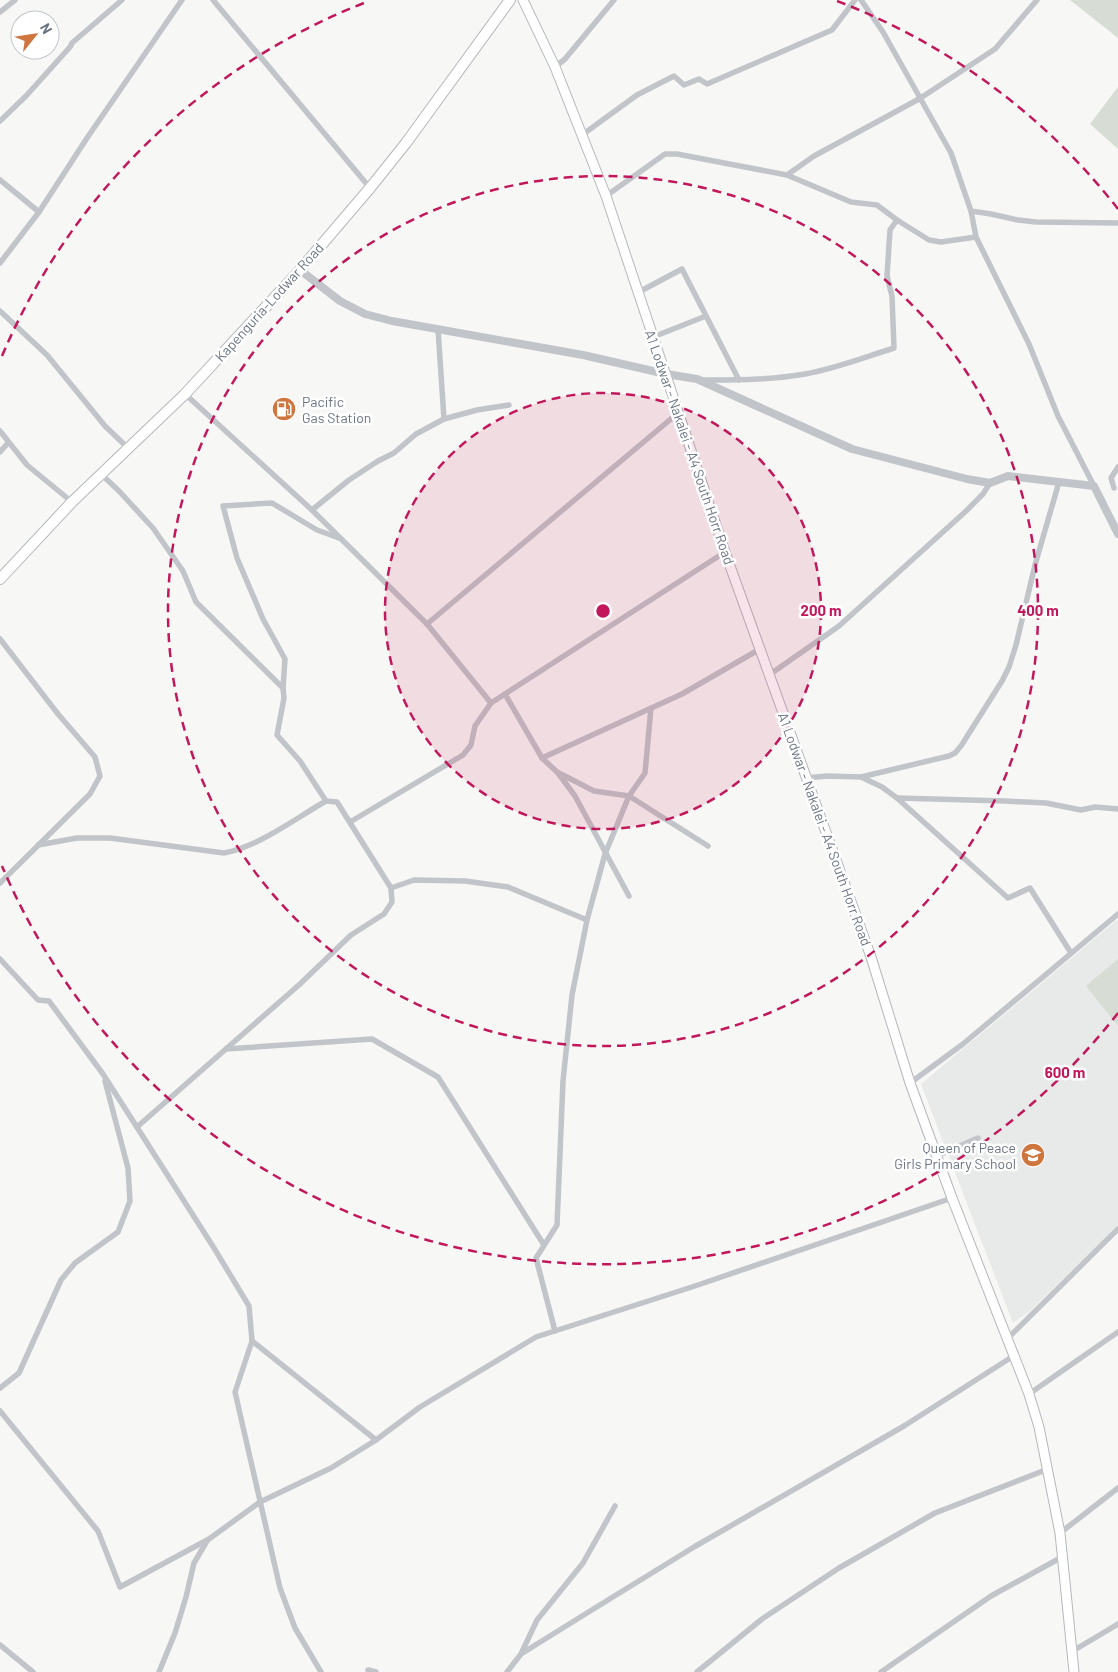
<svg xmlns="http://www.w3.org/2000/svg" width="1118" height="1672" font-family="Barlow,sans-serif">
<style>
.built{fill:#e8e9e9}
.green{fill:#d7dcd5}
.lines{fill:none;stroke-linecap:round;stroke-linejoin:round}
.secondary-casing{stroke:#b4b7bc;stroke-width:11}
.trunk-casing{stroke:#b4b7ba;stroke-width:12}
.minor{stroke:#c1c4c8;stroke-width:5.5}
.tertiary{stroke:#c1c4c8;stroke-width:8}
.secondary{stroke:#fff;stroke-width:9}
.trunk{stroke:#fff;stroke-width:10}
.ring{fill:none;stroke:#c2185b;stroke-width:2.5;stroke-dasharray:9 6}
.labels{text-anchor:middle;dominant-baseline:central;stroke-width:5;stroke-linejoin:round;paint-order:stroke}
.street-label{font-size:14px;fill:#6a7483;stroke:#fff}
.poi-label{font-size:14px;fill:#6a7483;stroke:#fff;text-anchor:start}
.centre{fill:#c2185b;stroke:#fff;stroke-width:2.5}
.ring-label{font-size:15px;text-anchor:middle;font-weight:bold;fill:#c2185b;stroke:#fff;stroke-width:5;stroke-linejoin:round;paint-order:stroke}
</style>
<rect width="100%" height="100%" fill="#f7f8f5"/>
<polygon class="built" points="1118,919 1118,1225 1030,1311 1013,1323 921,1084"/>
<g class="green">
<polygon points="1070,0 1118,0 1118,38"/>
<polygon points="1118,87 1118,149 1090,124"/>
<polygon points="1118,959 1118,1026 1086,986"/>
</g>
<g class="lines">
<g class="secondary-casing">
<polyline id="secondary" points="523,0 555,67 606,196 725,552 871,957 910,1083 952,1198 1029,1394 1039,1427 1060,1533 1074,1672"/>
</g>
<g class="trunk-casing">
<polyline id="trunk" points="0,579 72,502 185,394 300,270 370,188 406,143 510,0"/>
</g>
<g class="minor">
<polyline points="213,0 370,188"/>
<polyline points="861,0 883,32 951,153 971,211 976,237 1029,344 1058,416 1094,486"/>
<polyline points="0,12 15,0"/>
<polyline points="555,67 565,59 614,0"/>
<polyline points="0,121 26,96 70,47 72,43 122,0"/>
<polyline points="582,135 637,95 674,76 684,85 699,79 707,84 832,30 855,0"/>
<polyline points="787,175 814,156 919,99 995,49 1037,0"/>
<polyline points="0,180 39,212"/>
<polyline points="606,196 665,154 677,154 787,175 851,202 877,205 897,220"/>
<polyline points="971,211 991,214 1018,220 1036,222 1118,223"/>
<polyline points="0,263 39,212 87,138 182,0"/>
<polyline points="637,293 682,269 739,380"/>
<polyline points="0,311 47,355 105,426 128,448"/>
<polyline points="438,329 444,419"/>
<polyline points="653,337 706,316"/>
<path d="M701,380C736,380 771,380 805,374C835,369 865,357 894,348L892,296L887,276L890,230L897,220L929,240L941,242L976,237"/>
<polyline points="185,394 312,510 427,624"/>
<polyline points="0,431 27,465 72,502"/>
<polyline points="0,452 8,443"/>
<polyline points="101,474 119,491 153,528 183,571 196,602 283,688 284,698 277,735 300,761 326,801 337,802 391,888 392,902 384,914 351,935 300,984 137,1127"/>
<polyline points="1114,488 1111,478 1118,467"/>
<polyline points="312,510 349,480 378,461 394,453 416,434 444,419 477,410 509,405"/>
<polyline points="0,639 58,714 95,757 100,776 90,794 0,883"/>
<polyline points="769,675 839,626 965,512 983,494 990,483"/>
<polyline points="283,688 285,659 263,619 237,558 223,506 272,503 317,530 339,538"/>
<polyline points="505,694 542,758 682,694 760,649"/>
<polyline points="491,703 427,624 678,413"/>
<polyline points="542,758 557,772 594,791 629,796 708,846"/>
<polyline points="558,773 575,796 629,896"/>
<polyline points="861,777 949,756 955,753 961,746 1002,681 1009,667 1016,645 1035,565 1059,482"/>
<polyline points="806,778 827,776 861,777 882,787 897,798 1008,898 1030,888 1071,953"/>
<polyline points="897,798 1005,801 1046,803 1081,810 1095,807 1118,809"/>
<polyline points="350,822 463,755 471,745 475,726 491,703 725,552"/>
<path d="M38,845L77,838H110L224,853C258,847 296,818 326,801"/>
<polyline points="391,888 414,880 465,881 508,887 587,920"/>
<polyline points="0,959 38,1000 49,1001 103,1074 214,1248 249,1306 252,1341 376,1440"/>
<polyline points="226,1049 372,1039 438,1077 544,1245"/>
<polyline points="910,1083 963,1044 1118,914"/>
<polyline points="937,1156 978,1138"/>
<polyline points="555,1331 536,1258 557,1225 563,1081 572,995 587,920 605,854 629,796 645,773 651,708"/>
<polyline points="1008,1338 1118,1229"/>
<polyline points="252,1341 235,1392 280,1588 295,1628 321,1672"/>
<polyline points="0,1388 19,1373 61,1280 75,1263 118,1232 130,1201 128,1168 105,1081"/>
<polyline points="1029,1394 1118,1332"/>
<polyline points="0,1411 98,1531 120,1587 209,1539 260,1502 331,1468 376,1440 420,1407 536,1337 695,1286 952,1198"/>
<polyline points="1060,1533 1118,1488"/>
<polyline points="0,1645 33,1672"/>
<polyline points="1071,1652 1118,1624"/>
<polyline points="521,1654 537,1620 583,1563 615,1506"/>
<polyline points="368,1670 376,1672"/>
<polyline points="159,1672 175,1633 186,1597 194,1563 207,1541"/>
<polyline points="507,1672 521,1654 595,1608 694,1547 904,1426 1015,1355"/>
<polyline points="697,1672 762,1619 839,1568 935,1513 1048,1469"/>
<polyline points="881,1672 991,1596 1062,1557"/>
</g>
<polyline class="tertiary" points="300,270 340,301 365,314 392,321 583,355 666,374 697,379 852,449 967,479 990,483 1008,476 1094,486 1118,534"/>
<use href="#secondary" class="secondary"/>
<use href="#trunk" class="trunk"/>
</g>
<circle cx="603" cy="611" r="218" fill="#c2185b" fill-opacity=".12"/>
<g class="ring">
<circle cx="603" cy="611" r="218"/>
<circle cx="603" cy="611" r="435"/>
<path d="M1118 1013A653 653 0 0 1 2 866M2 356A653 653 0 0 1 369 1M837 1A653 653 0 0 1 1118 209"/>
</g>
<defs>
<g id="fuel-disc" transform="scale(1.25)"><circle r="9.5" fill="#cf763e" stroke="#fff"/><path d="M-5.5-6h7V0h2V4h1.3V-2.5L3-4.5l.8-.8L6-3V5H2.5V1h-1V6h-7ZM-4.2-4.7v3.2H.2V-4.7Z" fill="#fff"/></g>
<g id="school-disc" transform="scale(1.25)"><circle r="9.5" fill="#cf763e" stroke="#fff"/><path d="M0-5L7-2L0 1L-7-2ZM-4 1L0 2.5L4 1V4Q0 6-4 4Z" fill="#fff"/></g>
</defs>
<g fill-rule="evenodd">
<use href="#fuel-disc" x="284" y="409"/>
<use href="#school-disc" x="1033" y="1155"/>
</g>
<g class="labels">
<g class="street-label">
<text transform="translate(269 302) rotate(-48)">Kapenguria-Lodwar Road</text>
<text transform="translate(690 447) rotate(71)">A1 Lodwar - Nakalei - A4 South Horr Road</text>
<text transform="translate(825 829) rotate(70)">A1 Lodwar - Nakalei - A4 South Horr Road</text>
</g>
<g class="poi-label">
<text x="302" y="401">Pacific<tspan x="302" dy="16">Gas Station</tspan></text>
<text x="1016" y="1147" text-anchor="end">Queen of Peace<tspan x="1016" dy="16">Girls Primary School</tspan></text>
</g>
</g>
<circle cx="603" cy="611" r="8" class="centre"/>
<g class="ring-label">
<text x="821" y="616">200 m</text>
<text x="1038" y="616">400 m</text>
<text x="1065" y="1078">600 m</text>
</g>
<g transform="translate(35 35) rotate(60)"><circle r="24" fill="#ffffff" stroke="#c3c7cd"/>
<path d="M0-4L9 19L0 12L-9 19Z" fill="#cf763e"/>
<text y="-8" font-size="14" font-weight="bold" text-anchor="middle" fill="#6a7483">N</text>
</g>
</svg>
